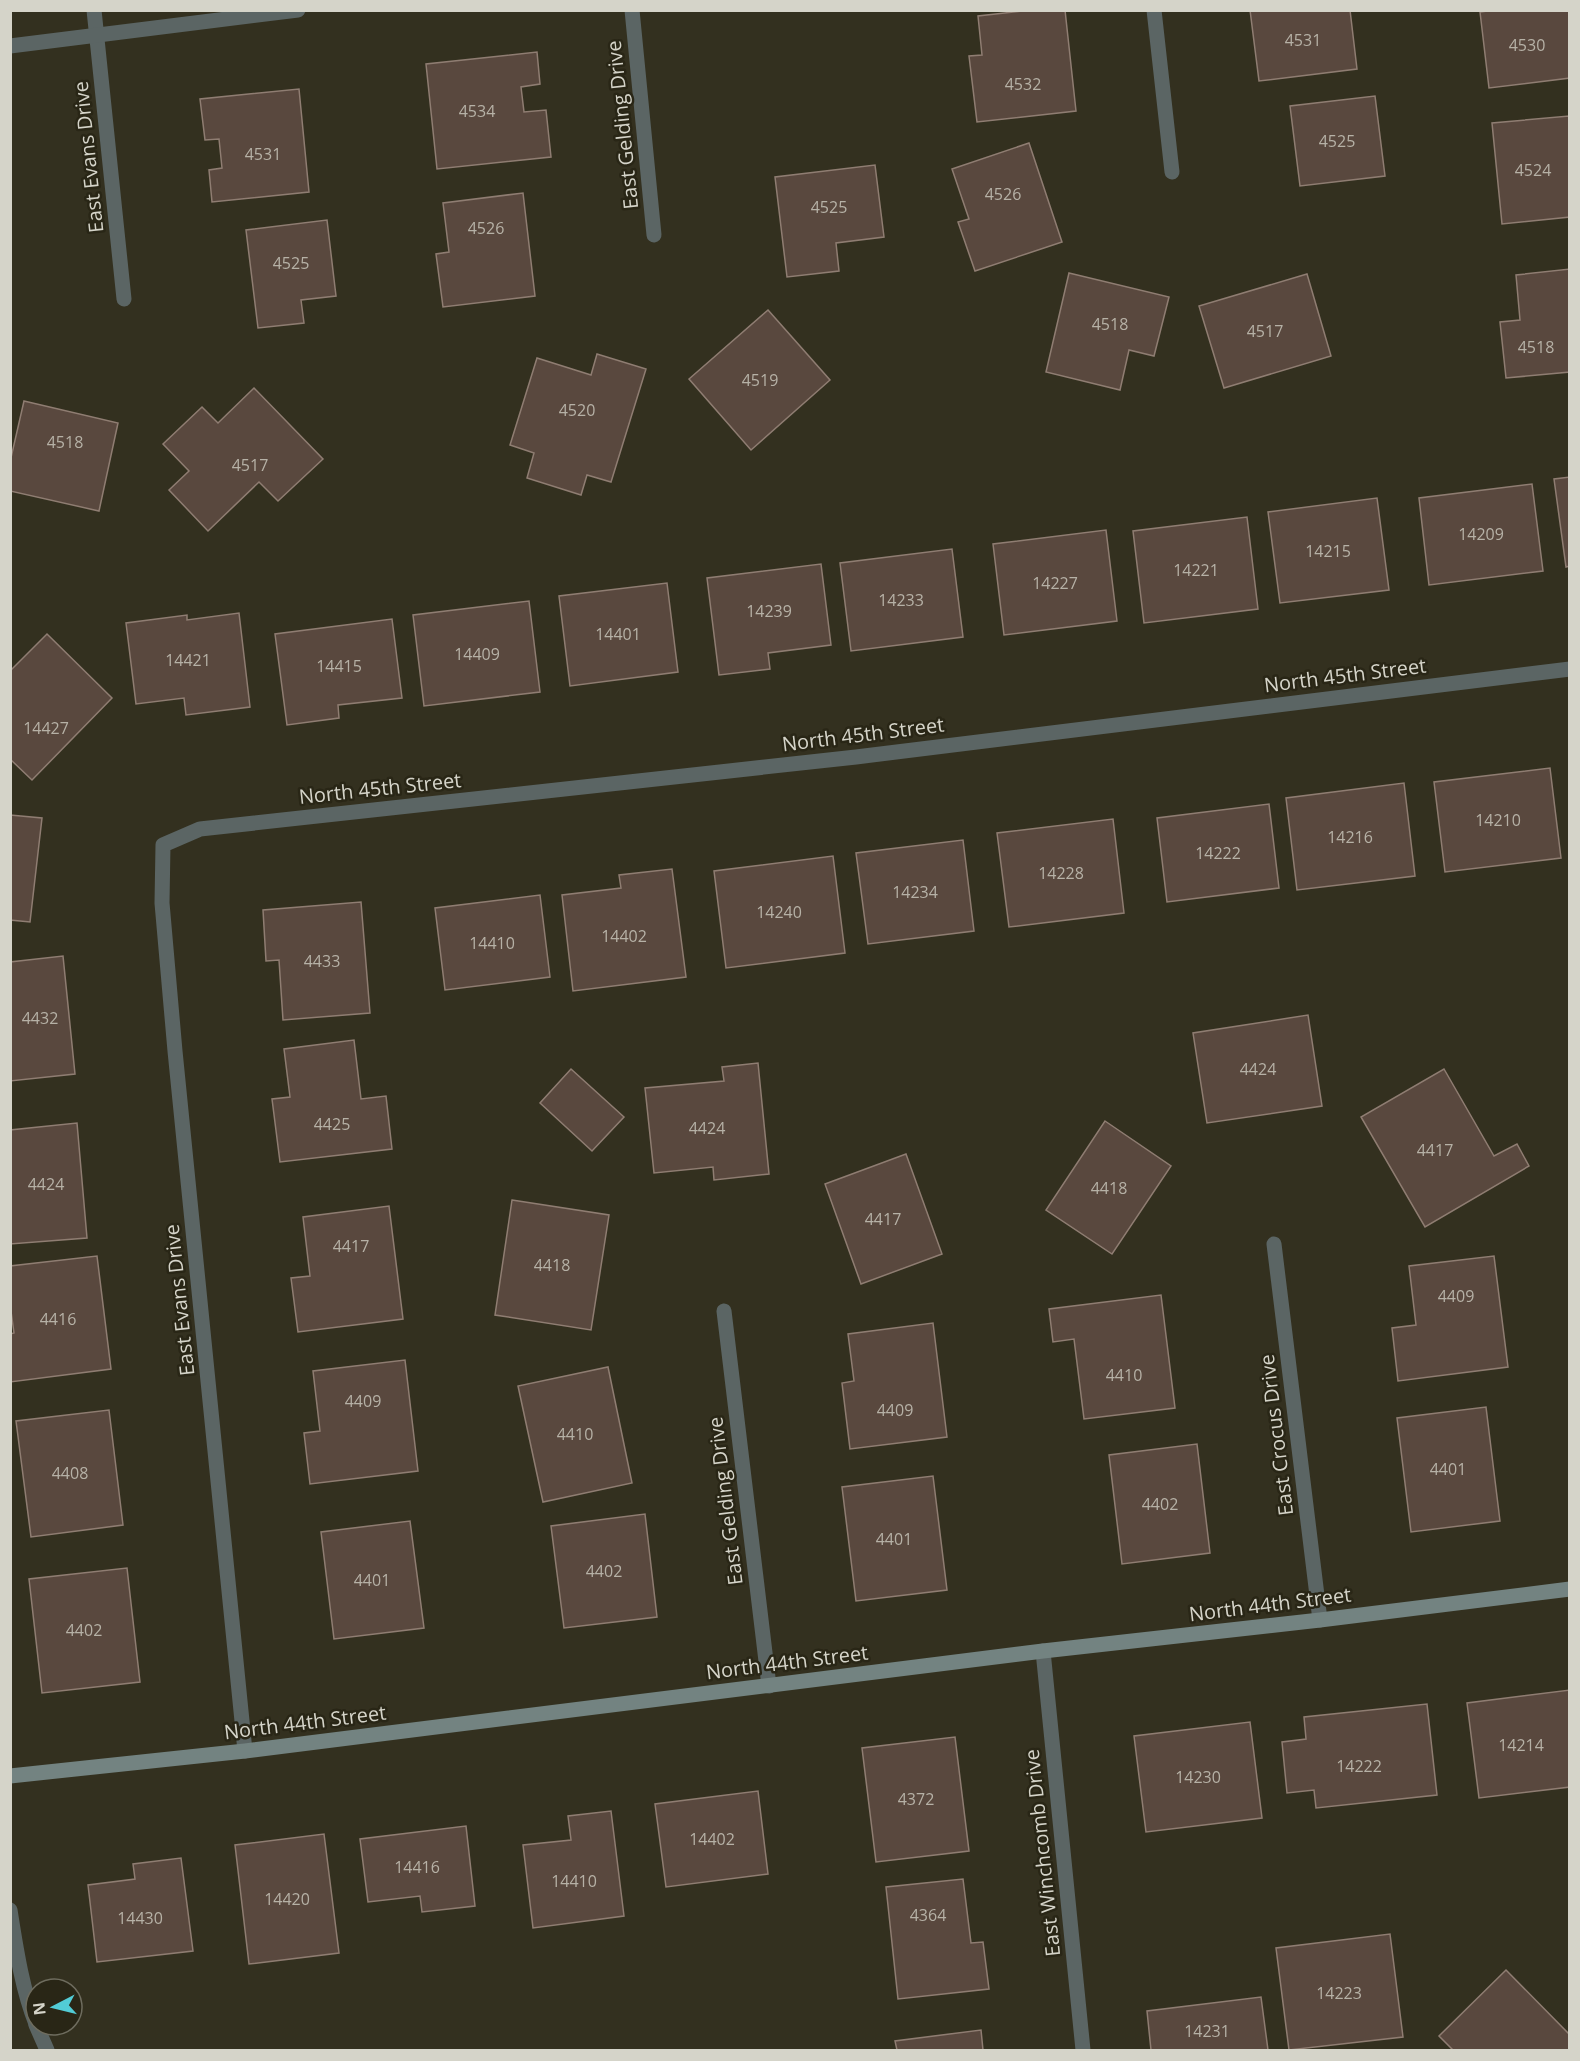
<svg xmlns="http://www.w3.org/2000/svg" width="1580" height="2061" font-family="'Open Sans',sans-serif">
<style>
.building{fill:#59483e;stroke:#8f7d72;stroke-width:1.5}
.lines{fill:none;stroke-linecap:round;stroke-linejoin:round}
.street{stroke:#5b6564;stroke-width:15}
.secondary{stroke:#738381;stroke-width:15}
.labels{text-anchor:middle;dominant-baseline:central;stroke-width:5;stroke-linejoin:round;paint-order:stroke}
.number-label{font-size:16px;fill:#b6b1a6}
.street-label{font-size:20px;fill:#d5d4c9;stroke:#292616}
</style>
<rect width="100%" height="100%" fill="#33301f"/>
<g class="building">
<polygon points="1031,10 1065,10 1076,111 977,122 969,56 982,55 978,16"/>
<polygon points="1250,10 1350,10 1357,69 1259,81"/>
<polygon points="1495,10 1570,10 1570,78 1489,88 1480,12"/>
<polygon points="537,52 540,84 521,87 524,112 546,110 551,157 437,169 426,64"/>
<polygon points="299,89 309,192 212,202 209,170 222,168 219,139 205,140 200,99"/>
<polygon points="1375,96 1385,176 1300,186 1290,106"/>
<polygon points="1569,116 1570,217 1502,224 1492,123"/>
<polygon points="1029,143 1062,242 975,271 958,222 969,219 952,169"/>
<polygon points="875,165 884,237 836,243 839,271 787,277 775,177"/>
<polygon points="523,193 535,296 443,307 436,254 449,252 443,203"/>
<polygon points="327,220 336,296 301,300 304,323 258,328 246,230"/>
<polygon points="1570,269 1570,372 1506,378 1500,322 1520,320 1516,275"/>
<polygon points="1069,273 1169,297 1154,356 1129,350 1120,390 1046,372"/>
<polygon points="1307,274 1331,356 1224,388 1199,306"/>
<polygon points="768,310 830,380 751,450 689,379"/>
<polygon points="597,354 646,369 611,482 587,475 581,495 527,478 534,453 510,445 537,358 591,375"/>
<polygon points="254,388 323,459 278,501 259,482 208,531 169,490 189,471 163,444 202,407 218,423"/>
<polygon points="24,401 118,423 99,511 10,491 10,462"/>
<polygon points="1570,477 1570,566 1566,567 1554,479"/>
<polygon points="1532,484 1543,571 1429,585 1419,498"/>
<polygon points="1377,498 1389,590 1280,603 1268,512"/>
<polygon points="1247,517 1258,609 1144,623 1133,531"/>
<polygon points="1106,530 1117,621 1004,635 993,544"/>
<polygon points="952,549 963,637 851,651 840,563"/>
<polygon points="821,564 831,645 768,653 770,669 719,675 707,578"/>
<polygon points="667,583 678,672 570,686 559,596"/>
<polygon points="529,601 540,692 424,706 413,615"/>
<polygon points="239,613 250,707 186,715 184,698 136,704 126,623 187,615 187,620"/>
<polygon points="392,619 402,698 338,705 339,718 287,725 275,634"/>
<polygon points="47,634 112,698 32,780 10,759 10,671"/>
<polygon points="1550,768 1561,858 1445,872 1434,782"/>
<polygon points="1404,783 1415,876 1297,890 1286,798"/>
<polygon points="1269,804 1279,888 1167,902 1157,818"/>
<polygon points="10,815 42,818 30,922 10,920"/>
<polygon points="1113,819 1124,913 1009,927 997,833"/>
<polygon points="963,840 974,931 868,944 856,853"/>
<polygon points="833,856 845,953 726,968 714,871"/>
<polygon points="672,869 686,977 573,991 562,895 621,888 619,875"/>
<polygon points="540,895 550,977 445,990 435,908"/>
<polygon points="361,902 370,1013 283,1020 279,960 266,961 263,910"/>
<polygon points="63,956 75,1074 10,1081 10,962"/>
<polygon points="1308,1015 1322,1106 1207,1123 1193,1033"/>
<polygon points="354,1040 361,1099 386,1096 392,1149 280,1162 272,1099 290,1097 284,1049"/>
<polygon points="758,1063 769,1174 714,1180 713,1167 654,1173 645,1088 724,1081 722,1067"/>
<polygon points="571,1069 624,1117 592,1151 540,1103"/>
<polygon points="1444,1069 1494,1156 1517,1144 1529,1166 1425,1227 1361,1117"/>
<polygon points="1105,1121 1171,1166 1112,1254 1046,1210"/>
<polygon points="77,1123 87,1238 10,1244 10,1130"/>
<polygon points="906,1154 942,1254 861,1284 825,1184"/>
<polygon points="512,1200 609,1215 591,1330 495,1315"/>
<polygon points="389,1206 403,1319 298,1332 291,1278 310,1276 303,1217"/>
<polygon points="97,1256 111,1369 10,1382 10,1334 14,1333 10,1304 10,1266"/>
<polygon points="1494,1256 1508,1367 1398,1381 1392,1328 1416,1325 1409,1266"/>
<polygon points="1161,1295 1175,1408 1084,1419 1074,1339 1053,1342 1049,1309"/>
<polygon points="933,1323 947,1437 850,1449 842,1383 854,1381 848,1334"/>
<polygon points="405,1360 418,1471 310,1484 304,1433 320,1431 313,1371"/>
<polygon points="608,1367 632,1483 543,1502 518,1386"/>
<polygon points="1486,1407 1500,1521 1411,1532 1397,1418"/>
<polygon points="109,1410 123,1525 31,1537 16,1421"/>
<polygon points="1197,1444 1210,1553 1122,1564 1109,1455"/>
<polygon points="933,1476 947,1590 856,1601 842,1487"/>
<polygon points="645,1514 657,1617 564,1628 551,1526"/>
<polygon points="410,1521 424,1628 334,1639 321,1532"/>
<polygon points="127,1568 140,1682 42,1693 29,1579"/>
<polygon points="1570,1690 1570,1787 1479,1798 1467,1703"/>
<polygon points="1427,1704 1437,1795 1316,1808 1314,1790 1287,1793 1282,1742 1306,1739 1304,1717"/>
<polygon points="1250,1722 1262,1818 1146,1832 1134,1736"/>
<polygon points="955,1737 969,1851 876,1862 862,1748"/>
<polygon points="758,1791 768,1874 666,1887 655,1804"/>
<polygon points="611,1811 624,1916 533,1928 523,1845 571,1840 568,1816"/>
<polygon points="466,1826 475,1906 422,1912 420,1896 368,1902 360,1839"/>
<polygon points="324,1834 339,1953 249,1964 235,1845"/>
<polygon points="181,1858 193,1951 97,1962 88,1885 135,1879 133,1864"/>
<polygon points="963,1879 971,1943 983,1942 989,1989 898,1999 886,1887"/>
<polygon points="1390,1934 1403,2037 1289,2050 1276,1948"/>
<polygon points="1506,1970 1570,2035 1570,2050 1453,2050 1439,2036"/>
<polygon points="1261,1997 1268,2050 1151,2050 1147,2011"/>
<polygon points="981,2030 983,2050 897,2050 895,2041"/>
</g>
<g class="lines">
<g class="street">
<polyline points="94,10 124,299"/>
<polyline points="632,10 654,235"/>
<polyline points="1154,10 1172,172"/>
<polyline points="10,46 298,10"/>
<polyline points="1274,1244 1320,1620"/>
<polyline points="724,1311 769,1686"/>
<polyline points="1043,1651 1083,2050"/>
<polyline points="245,1751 175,1051 162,903 163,845 200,829 856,757 1570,669"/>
<path d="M10,1910C16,1948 22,1989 36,2024"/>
<polyline points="36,2025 47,2050"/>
</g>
<polyline class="secondary" points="10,1776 245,1751 1043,1651 1320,1620 1570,1589"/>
</g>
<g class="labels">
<g class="number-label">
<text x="1303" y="40">4531</text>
<text x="1527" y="45">4530</text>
<text x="1023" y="84">4532</text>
<text x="477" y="111">4534</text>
<text x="1337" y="141">4525</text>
<text x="263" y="154">4531</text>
<text x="1533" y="170">4524</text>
<text x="1003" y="194">4526</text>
<text x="829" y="207">4525</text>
<text x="486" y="228">4526</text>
<text x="291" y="263">4525</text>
<text x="1110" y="324">4518</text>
<text x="1265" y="331">4517</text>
<text x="1536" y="347">4518</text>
<text x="760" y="380">4519</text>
<text x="577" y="410">4520</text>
<text x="65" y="442">4518</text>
<text x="250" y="465">4517</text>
<text x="1481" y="534">14209</text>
<text x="1328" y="551">14215</text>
<text x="1196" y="570">14221</text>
<text x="1055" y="583">14227</text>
<text x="901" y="600">14233</text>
<text x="769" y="611">14239</text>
<text x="618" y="634">14401</text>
<text x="477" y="654">14409</text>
<text x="188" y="660">14421</text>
<text x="339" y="666">14415</text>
<text x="46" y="728">14427</text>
<text x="1498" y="820">14210</text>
<text x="1350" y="837">14216</text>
<text x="1218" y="853">14222</text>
<text x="1061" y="873">14228</text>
<text x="915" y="892">14234</text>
<text x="779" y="912">14240</text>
<text x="624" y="936">14402</text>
<text x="492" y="943">14410</text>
<text x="322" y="961">4433</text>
<text x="40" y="1018">4432</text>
<text x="1258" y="1069">4424</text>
<text x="332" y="1124">4425</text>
<text x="707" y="1128">4424</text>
<text x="1435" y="1150">4417</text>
<text x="46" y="1184">4424</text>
<text x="1109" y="1188">4418</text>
<text x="883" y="1219">4417</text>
<text x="351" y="1246">4417</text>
<text x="552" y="1265">4418</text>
<text x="1456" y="1296">4409</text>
<text x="58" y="1319">4416</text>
<text x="1124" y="1375">4410</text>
<text x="363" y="1401">4409</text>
<text x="895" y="1410">4409</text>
<text x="575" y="1434">4410</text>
<text x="1448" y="1469">4401</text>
<text x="70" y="1473">4408</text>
<text x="1160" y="1504">4402</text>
<text x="894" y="1539">4401</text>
<text x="604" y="1571">4402</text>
<text x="372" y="1580">4401</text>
<text x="84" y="1630">4402</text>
<text x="1521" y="1745">14214</text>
<text x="1359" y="1766">14222</text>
<text x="1198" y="1777">14230</text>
<text x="916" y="1799">4372</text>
<text x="712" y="1839">14402</text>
<text x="417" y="1867">14416</text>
<text x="574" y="1881">14410</text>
<text x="287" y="1899">14420</text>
<text x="928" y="1915">4364</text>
<text x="140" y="1918">14430</text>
<text x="1339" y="1993">14223</text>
<text x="1207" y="2031">14231</text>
</g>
<g class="street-label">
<text transform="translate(622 125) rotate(-96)">East Gelding Drive</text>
<text transform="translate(88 157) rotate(-96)">East Evans Drive</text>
<text transform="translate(1345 675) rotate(-7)">North 45th Street</text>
<text transform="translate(863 734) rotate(-7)">North 45th Street</text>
<text transform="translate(380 788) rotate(-6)">North 45th Street</text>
<text transform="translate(179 1300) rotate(-96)">East Evans Drive</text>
<text transform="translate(1276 1435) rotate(-97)">East Crocus Drive</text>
<text transform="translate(725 1501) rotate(-97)">East Gelding Drive</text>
<text transform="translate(1270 1604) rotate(-7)">North 44th Street</text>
<text transform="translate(787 1662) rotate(-7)">North 44th Street</text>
<text transform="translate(305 1722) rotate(-7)">North 44th Street</text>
<text transform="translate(1042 1853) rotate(-96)">East Winchcomb Drive</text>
</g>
</g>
<rect width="1580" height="2061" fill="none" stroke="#d5d4c9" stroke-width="24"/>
<g transform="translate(54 2007) rotate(263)"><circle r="28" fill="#292616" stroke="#6e6c5e" stroke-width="1.5"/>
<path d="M0-4.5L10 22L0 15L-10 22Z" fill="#52ccd6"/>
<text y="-9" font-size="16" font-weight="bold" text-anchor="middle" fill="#d5d4c9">N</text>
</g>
</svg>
